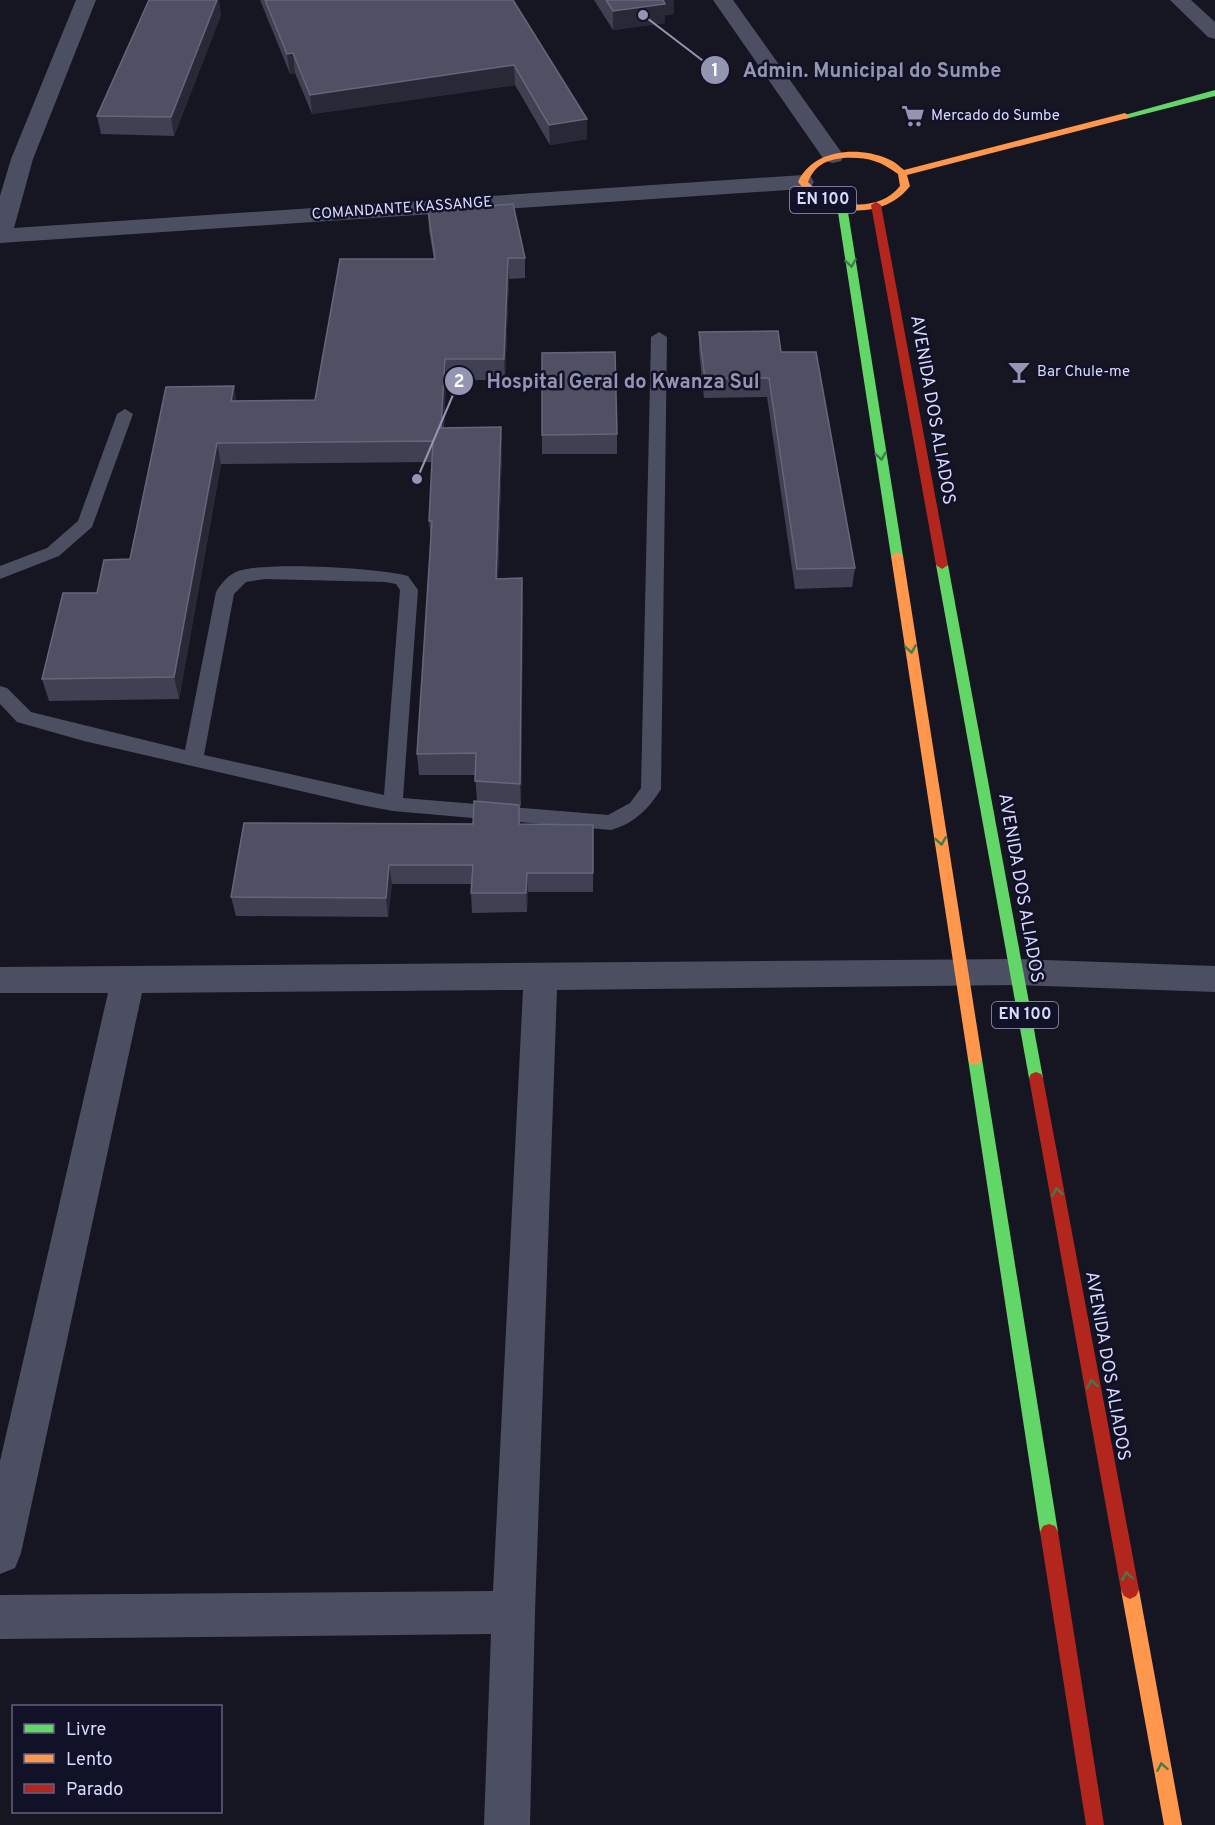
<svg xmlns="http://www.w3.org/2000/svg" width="1215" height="1825" font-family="Overpass,sans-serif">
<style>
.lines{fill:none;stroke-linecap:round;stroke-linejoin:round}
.lane{fill:#4c4e62;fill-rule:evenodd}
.street{fill:#4c4e62;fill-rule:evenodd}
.fast{fill:#63d668;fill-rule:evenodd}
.slow{fill:#ff974d;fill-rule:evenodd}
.jam{fill:#b3261e;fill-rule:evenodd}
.wall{fill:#3f4051}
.shaded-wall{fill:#282836}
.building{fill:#505064;stroke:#65667c;stroke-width:1.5}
.oneway{stroke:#3e7d4b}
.labels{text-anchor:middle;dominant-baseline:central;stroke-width:5;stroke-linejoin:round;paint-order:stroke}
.far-poi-label{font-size:15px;fill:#d8dbfe;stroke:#111127;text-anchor:start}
.far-street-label{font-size:15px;fill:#d8dbfe;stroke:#111127}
.shield{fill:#111127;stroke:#9c9ebe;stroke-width:1.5}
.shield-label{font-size:16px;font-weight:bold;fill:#d8dbfe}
.street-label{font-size:18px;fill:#d8dbfe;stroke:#111127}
.leader{fill:none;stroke:#9496b1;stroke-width:2}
.callout-dot{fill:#9496b1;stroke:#111127;stroke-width:2}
.mark-label{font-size:18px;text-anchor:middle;font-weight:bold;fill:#fff}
.callout-label{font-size:20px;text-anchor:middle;font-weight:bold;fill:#9496b1;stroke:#111127;stroke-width:5;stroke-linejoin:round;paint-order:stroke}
</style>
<rect width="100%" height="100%" fill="#161622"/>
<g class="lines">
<g class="lane">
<path d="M659,332L667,337L661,789C649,809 633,824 611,830L393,811L361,805L84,741L17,722L0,704V686L7,688L31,712L185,750L216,592C220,585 228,575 236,572C261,561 380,568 408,576L418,590L403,798L608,815L630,803L641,788L651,337ZM265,579L385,582L396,584L400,590L384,795L204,755L234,594L246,582Z"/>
<polygon points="125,409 133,414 92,527 59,556 0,579 0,566 47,548 78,521 117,414"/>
</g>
<g class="street">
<polygon points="76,0 96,0 33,159 14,228 803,175 811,177 814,182 811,187 803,189 0,243 0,196 11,159"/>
<polygon points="713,0 733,0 844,156 841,161 833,163 825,161"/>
<polygon points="1170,0 1191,0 1215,22 1215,39 1208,37"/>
<polygon points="1017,959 1215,966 1215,992 1017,985 557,990 535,1612 530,1825 484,1825 491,1634 0,1639 0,1595 493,1591 523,990 142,993 21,1553 15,1568 0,1574 0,1461 108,993 0,993 0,967"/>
</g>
<g class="fast">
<polygon points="1215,90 1215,96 1125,119 1121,116"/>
<polygon points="842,203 847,206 903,556 897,560 891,556 837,206"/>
<polygon points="942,561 948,565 1043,1078 1041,1082 1036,1084 1031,1082 1029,1078 936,565"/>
<polygon points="975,1053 980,1055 982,1059 1058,1532 1055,1538 1049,1540 1043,1538 1040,1532 968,1059 970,1055"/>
</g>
<g class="slow">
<path d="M1125,113L1129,116L1128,118L907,175L910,186C883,222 824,216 798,182C813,149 858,146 888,159C894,161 899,166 904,170ZM843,158C866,157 879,160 898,174L900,186C878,214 830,208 808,182C815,165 826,160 843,158Z"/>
<polygon points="897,552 903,556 982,1059 980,1063 975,1065 970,1063 968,1059 891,556"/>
<polygon points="1130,1581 1136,1584 1139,1590 1182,1825 1164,1825 1121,1590 1124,1584"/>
</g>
<g class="jam">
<polygon points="876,202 881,205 948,565 942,569 936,565 871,205"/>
<polygon points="1036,1072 1041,1074 1043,1078 1139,1590 1136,1596 1130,1599 1124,1596 1121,1590 1029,1078 1031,1074"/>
<polygon points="1049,1524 1055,1526 1058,1532 1104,1825 1086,1825 1040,1532 1043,1526"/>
</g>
</g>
<g class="wall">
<polygon points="260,0 513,0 587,119 587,139 550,145 515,85 312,114 295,73 290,74"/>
<polygon points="594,0 674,0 674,14 665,15 665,23 613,30"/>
<polygon points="221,15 174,136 101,134 97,116"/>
<polygon points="428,210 525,258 525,278 509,279 505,380 446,380 444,428 501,427 502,448 498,579 523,599 521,806 519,805 520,824 593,825 593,892 528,892 527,912 472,913 471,893 472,884 392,884 388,917 236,916 231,897 473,824 477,801 475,775 419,775 417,754 431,541 429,521 432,462 221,464 179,699 49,701 42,679 130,559 236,401 315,400 434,259 429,231"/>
<polygon points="699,332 781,352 855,568 852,587 795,589 767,397 704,398 699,351"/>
<polygon points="617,434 617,454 542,454 542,435"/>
</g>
<g class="shaded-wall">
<polygon points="217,0 219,0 221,15 174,136 171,117"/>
<polygon points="660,0 674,0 674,14 665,15 665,23 613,30 613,11"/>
<polygon points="293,53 295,73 290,74 287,54"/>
<polygon points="514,65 515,85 312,114 310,95"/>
<polygon points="587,119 587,139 550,145 549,125"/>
<polygon points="508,258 509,279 505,380 504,359"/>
<polygon points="445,359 446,380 442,449 441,428"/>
<polygon points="234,386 237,407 231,401"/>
<polygon points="501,427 502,448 497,600 496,579"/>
<polygon points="217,443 221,464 179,699 174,677"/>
<polygon points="522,578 523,599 521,806 520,784"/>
<polygon points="389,865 392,884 388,917 386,898"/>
<polygon points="527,873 528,892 527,912 526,893"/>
</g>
<g class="building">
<polygon points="149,0 217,0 171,117 97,116"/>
<polygon points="265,0 513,0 587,119 549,125 514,65 310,95 293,53 287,54"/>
<polygon points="606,0 663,0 665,4 613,11"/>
<polygon points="513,204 525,258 508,258 504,359 445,359 441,428 501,427 496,579 522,578 520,784 475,781 476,753 417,754 432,521 429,521 433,441 217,443 174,677 42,679 63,593 97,593 104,560 130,559 166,387 234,386 231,401 315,400 340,259 435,259 428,210"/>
<polygon points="778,331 781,352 816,352 855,568 797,569 769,378 705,379 699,332"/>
<polygon points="615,352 617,434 542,435 542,353"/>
<polygon points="474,801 519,805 519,824 593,825 593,873 527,873 526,893 471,893 473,865 389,865 386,898 231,897 244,823 473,824"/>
</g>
<defs><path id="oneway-chevron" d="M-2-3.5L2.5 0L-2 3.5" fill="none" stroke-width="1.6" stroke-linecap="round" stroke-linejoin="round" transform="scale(1.5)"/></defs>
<g class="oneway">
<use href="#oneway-chevron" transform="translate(851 263) rotate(81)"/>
<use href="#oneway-chevron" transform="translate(881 456) rotate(81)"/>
<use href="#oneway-chevron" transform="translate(911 649) rotate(81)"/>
<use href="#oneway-chevron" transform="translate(941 841) rotate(81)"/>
<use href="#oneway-chevron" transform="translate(1057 1192) rotate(-100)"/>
<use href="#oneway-chevron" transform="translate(1092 1384) rotate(-100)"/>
<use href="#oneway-chevron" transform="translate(1127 1576) rotate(-100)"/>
<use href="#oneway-chevron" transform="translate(1162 1767) rotate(-100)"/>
</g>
<defs>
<g id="supermarket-bare" transform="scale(1.8)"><path d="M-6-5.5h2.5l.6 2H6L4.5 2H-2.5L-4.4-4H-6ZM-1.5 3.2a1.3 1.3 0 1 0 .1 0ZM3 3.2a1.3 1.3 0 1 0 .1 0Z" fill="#9496b1" stroke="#111127" stroke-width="2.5" paint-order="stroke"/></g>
<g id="bar-bare" transform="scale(1.8)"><path d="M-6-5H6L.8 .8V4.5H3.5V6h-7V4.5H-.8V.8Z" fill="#9496b1" stroke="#111127" stroke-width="2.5" paint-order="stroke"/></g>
</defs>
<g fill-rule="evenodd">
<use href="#supermarket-bare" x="913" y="116"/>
<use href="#bar-bare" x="1019" y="372"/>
</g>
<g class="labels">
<g class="far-poi-label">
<text x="931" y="116">Mercado do Sumbe</text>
<text x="1037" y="372">Bar Chule-me</text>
</g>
<g class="far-street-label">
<text transform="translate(402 209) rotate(-4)">COMANDANTE KASSANGE</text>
</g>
<g class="shield">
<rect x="790" y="187" width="66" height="26" rx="4.5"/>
<rect x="992" y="1002" width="66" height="26" rx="4.5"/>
</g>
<g class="shield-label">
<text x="823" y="200">EN 100</text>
<text x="1025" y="1015">EN 100</text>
</g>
<g class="street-label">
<text transform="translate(932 410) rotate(80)">AVENIDA DOS ALIADOS</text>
<text transform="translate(1020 888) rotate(80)">AVENIDA DOS ALIADOS</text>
<text transform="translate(1107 1366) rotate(80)">AVENIDA DOS ALIADOS</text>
</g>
</g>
<path class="leader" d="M643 15L715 70M417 479L459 381"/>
<g class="callout-dot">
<circle cx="643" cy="15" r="6"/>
<circle cx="417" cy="479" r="6"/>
<circle cx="715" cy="70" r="15"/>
<circle cx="459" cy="381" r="15"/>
</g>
<g class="mark-label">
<text x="715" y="76">1</text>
<text x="459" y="387">2</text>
</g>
<g class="callout-label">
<text x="872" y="77">Admin. Municipal do Sumbe</text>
<text x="623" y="388">Hospital Geral do Kwanza Sul</text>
</g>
<rect x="12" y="1705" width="210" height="108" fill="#111127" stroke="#61627d" stroke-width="1.5"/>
<rect x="24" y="1724" width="30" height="9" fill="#63d668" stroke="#61627d" stroke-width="1.5"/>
<text x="66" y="1735" font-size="18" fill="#d8dbfe">Livre</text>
<rect x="24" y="1754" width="30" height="9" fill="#ff974d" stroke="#61627d" stroke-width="1.5"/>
<text x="66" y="1765" font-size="18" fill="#d8dbfe">Lento</text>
<rect x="24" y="1784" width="30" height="9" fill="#b3261e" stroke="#61627d" stroke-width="1.5"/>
<text x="66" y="1795" font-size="18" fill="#d8dbfe">Parado</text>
</svg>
